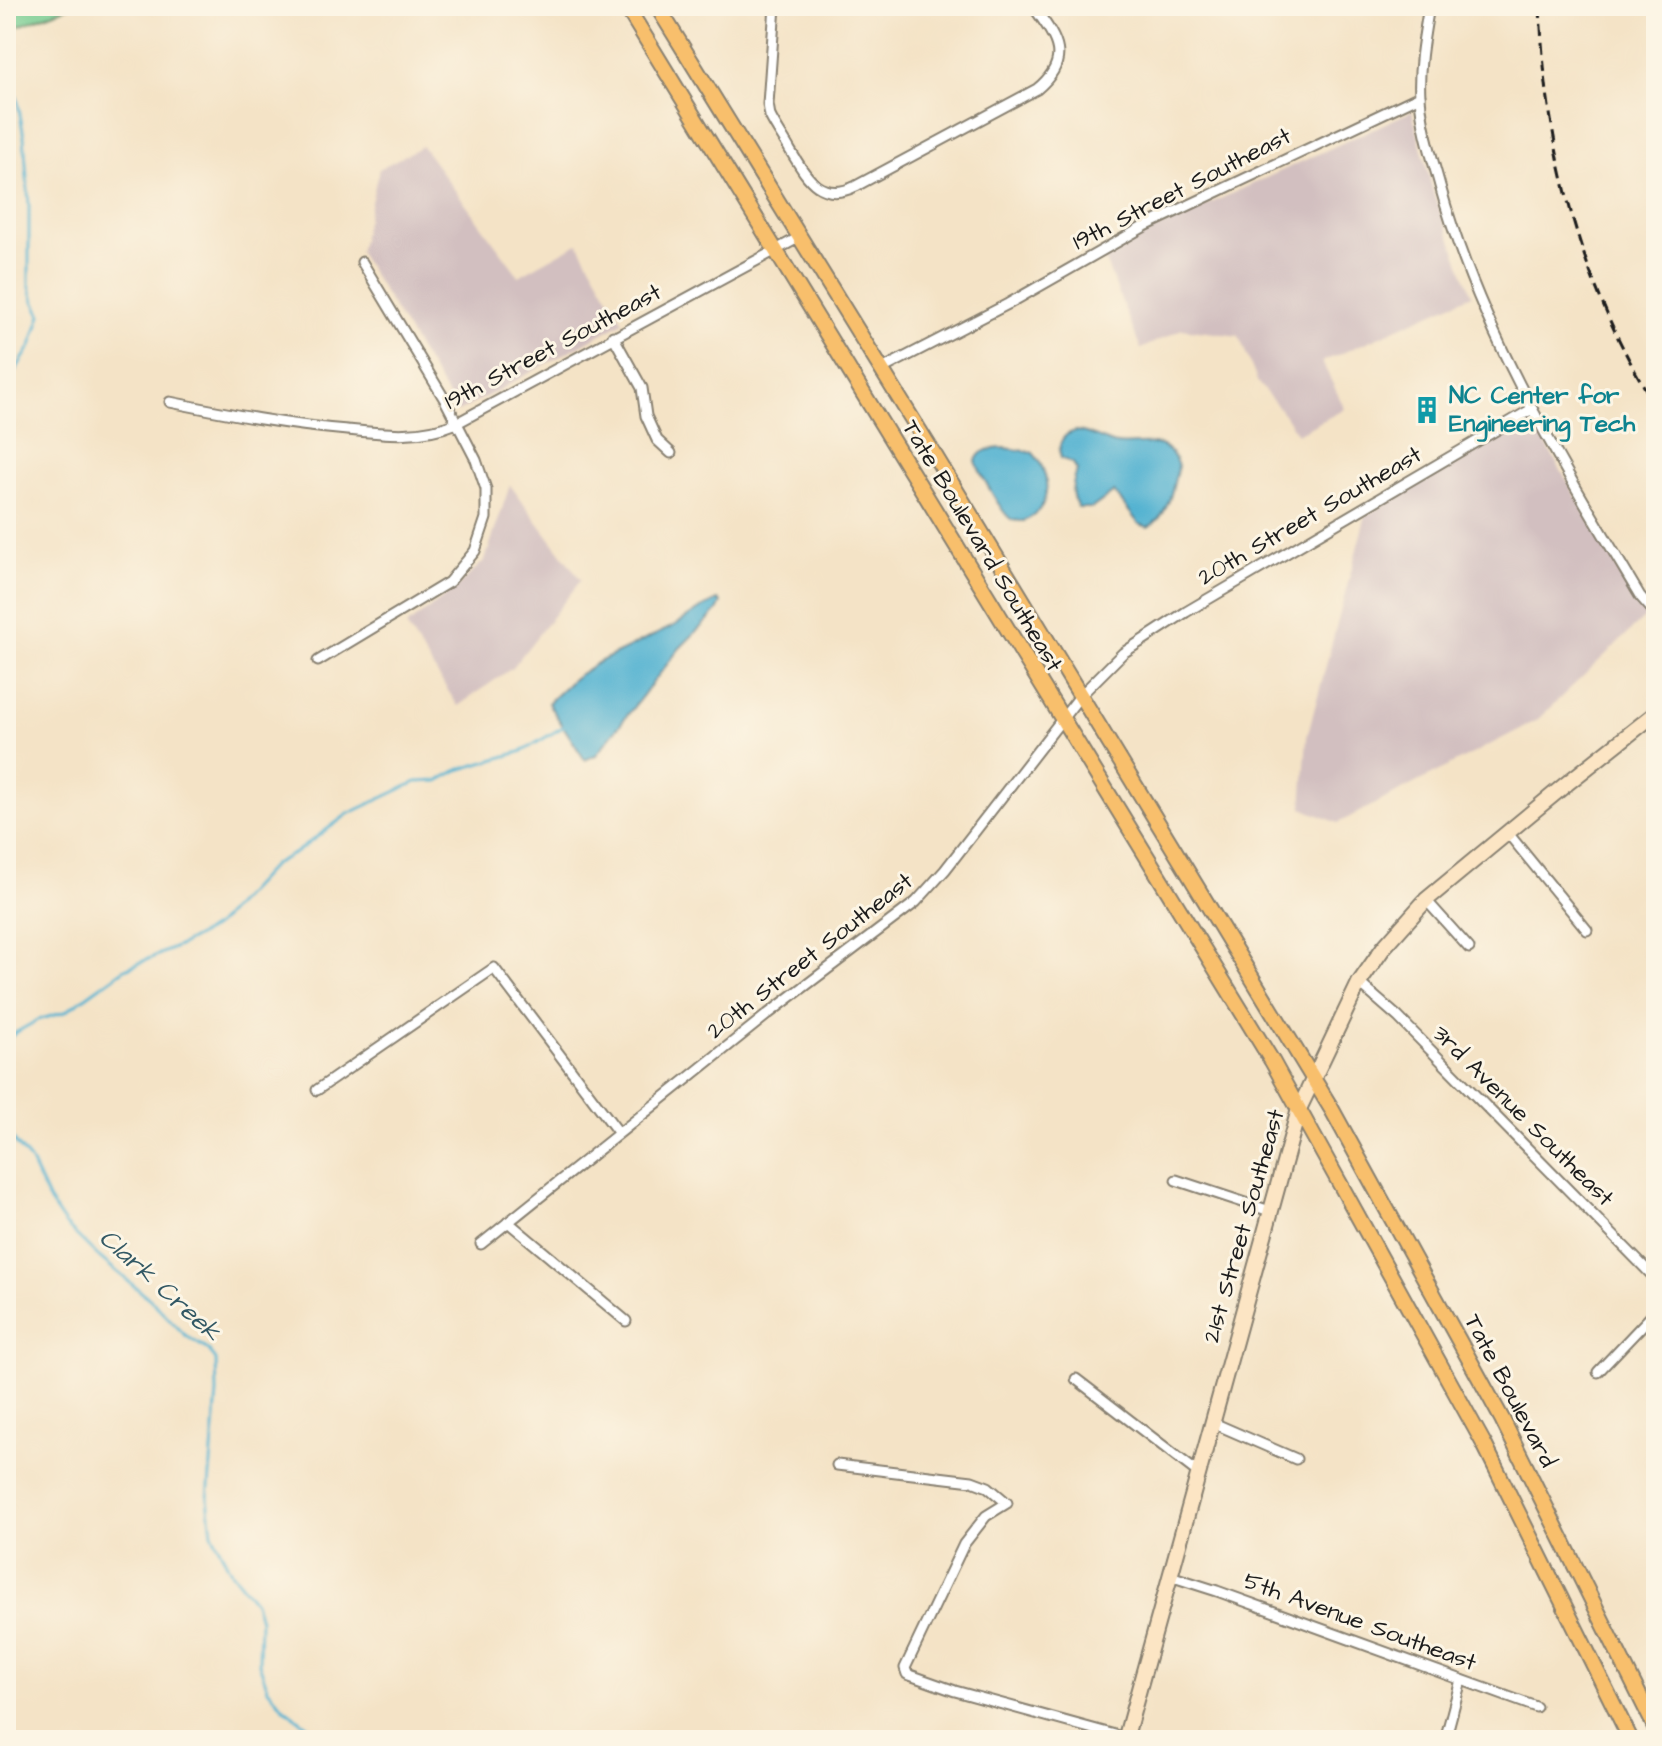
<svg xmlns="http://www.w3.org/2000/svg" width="1662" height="1746" font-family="'Architects Daughter',sans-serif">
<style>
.industrial{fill:#d2bfc0}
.green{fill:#76cc91;stroke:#497456;stroke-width:2}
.water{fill:#53b2d1;stroke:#386776;stroke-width:2}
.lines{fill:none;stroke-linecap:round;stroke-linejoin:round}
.stream{stroke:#53b2d1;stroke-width:3}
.street-casing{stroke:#888071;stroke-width:13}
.secondary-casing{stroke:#888071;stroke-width:18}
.primary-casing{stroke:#888071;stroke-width:18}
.street{stroke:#fff;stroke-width:9}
.secondary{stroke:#fce5c4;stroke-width:14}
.primary{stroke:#f8bf6c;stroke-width:14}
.rail{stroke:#1c1c1c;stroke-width:3;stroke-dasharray:12 6;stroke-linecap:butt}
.labels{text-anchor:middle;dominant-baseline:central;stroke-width:6;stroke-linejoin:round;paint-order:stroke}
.street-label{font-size:24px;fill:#1c1c1c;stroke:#fcf5e5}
.culture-label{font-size:24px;font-weight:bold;fill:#0d838f;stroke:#fcf5e5;text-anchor:start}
.water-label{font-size:26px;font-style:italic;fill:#325864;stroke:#fcf5e5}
</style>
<rect width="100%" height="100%" fill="#fcf5e5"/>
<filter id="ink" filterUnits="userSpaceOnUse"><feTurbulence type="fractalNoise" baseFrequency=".0125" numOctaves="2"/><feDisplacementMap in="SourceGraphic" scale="16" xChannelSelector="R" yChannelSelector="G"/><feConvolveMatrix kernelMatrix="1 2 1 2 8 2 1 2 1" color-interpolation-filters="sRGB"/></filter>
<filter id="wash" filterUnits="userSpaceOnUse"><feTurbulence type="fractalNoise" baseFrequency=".006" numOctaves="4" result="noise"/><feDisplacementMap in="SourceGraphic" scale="32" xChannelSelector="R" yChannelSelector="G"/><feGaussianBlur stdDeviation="1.8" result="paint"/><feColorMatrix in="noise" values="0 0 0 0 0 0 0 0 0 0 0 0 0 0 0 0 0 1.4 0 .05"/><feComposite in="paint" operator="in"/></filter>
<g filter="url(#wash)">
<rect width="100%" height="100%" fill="#f4e3c6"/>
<g class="industrial">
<polygon points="1412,111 1434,195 1472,295 1322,362 1345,409 1297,434 1284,414 1258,383 1239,336 1182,329 1141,349 1102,253"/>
<polygon points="422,146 519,276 578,243 623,322 458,412 359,252 379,169"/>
<polygon points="1531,419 1646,616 1536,721 1338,823 1302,808 1307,737 1366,515"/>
<polygon points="510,485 581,580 512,668 458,706 406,626 456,588 485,560"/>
</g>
<polygon class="green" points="6,6 71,6 6,31"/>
<g class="water">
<path d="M1076,431C1090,432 1100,439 1112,443C1137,450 1166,430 1178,466C1172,488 1170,516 1148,527L1139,524L1114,492L1092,508H1079C1068,495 1073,484 1077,470L1073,463L1061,458C1057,444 1062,434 1076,431Z"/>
<path d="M1005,448L1032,452C1052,473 1053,508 1024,521C1021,521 1014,521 1011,519C1002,514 979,471 976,461C980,448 993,449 1005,448Z"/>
<polygon points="718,600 721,603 717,611 680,648 596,755 585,760 548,703 574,678 599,662 674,626 701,608"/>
</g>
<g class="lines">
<g class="stream">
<polyline points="6,385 31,346 41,315 34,301 29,284 29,205 24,137 17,97"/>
<polyline points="6,1042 15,1033 38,1020 65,1012 125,969 181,945 216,926 274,864 295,853 348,814 416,782 438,781 458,770 523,751 566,725"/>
<polyline points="6,1131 30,1160 48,1199 65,1224 98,1256 151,1300 185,1335 208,1350 216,1360 217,1393 208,1498 212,1533 231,1572 255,1602 260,1620 259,1663 268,1689 285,1709 312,1729 322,1740"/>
</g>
</g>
</g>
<g filter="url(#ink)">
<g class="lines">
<g class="street-casing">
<g id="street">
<path d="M775,6L768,104L770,116C776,128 784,139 790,150C806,176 820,204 856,186L1037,89C1074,58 1055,37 1033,6"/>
<path d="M1429,6C1424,36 1418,67 1420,97C1422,127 1432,157 1440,186C1481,334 1562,465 1640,596L1656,614"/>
<polyline points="613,336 642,388 646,416 657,440 671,453"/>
<polyline points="880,370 1008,304 1145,226 1420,96"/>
<path d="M170,402C229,414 287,425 347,430C386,434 420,438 457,423L798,238"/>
<polyline points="318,661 449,582 475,551 486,518 486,489 476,460 445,400 362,262"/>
<polyline points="1507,832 1587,930"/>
<polyline points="1426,900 1469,948"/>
<polyline points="1359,983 1398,1017 1656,1279"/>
<polyline points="317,1090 494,968 618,1132"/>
<polyline points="1176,1180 1270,1211"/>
<polyline points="508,1222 626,1321"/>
<polyline points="481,1244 768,1014 916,902 945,870 1080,696 1123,653 1186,612 1532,409"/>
<polyline points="1598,1372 1656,1311"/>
<polyline points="1076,1379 1197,1472"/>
<polyline points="1211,1422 1296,1459"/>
<polyline points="837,1465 972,1481 988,1487 1007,1503 986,1516 964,1544 905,1668 907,1674 955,1691 1126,1738"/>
<polyline points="1170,1576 1217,1591 1536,1707"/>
<polyline points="1445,1740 1461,1680"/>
</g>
</g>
<g class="secondary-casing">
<polyline id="secondary" points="1125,1740 1299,1109 1359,983 1384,947 1426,900 1565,785 1656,713"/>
</g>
<g class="primary-casing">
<g id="primary">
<polyline points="626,6 1272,1061 1484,1444 1631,1740"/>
<polyline points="657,6 935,456 1331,1108 1502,1419 1656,1729"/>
</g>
</g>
<use href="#street" class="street"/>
<use href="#secondary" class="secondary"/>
<use href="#primary" class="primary"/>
<path class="rail" d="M1540,6C1545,145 1580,287 1656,406"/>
</g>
</g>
<defs>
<g id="building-bare" transform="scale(2.16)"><path d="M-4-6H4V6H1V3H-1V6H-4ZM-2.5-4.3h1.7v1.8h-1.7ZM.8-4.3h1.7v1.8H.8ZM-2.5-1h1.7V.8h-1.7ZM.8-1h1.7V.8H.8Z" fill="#0f9aa8" stroke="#fcf5e5" stroke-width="2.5" paint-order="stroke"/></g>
</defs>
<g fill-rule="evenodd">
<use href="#building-bare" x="1427" y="410"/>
</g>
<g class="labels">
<g class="street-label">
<text transform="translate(1182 189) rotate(-27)">19th Street Southeast</text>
<text transform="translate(553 347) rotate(-28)">19th Street Southeast</text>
<text transform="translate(1310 516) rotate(-30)">20th Street Southeast</text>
<text transform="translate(982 546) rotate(59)">Tate Boulevard Southeast</text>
<text transform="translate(810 956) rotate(-38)">20th Street Southeast</text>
<text transform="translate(1523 1116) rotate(45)">3rd Avenue Southeast</text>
<text transform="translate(1244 1226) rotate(-74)">21st Street Southeast</text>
<text transform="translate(1510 1391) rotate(62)">Tate Boulevard</text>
<text transform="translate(1360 1622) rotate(20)">5th Avenue Southeast</text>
</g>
<g class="culture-label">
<text x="1449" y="396">NC Center for<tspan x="1449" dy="28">Engineering Tech</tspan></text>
</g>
<g class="water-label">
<text transform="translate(160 1285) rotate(42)">Clark Creek</text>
</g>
</g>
<rect width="1662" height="1746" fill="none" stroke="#fcf5e5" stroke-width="32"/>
</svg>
